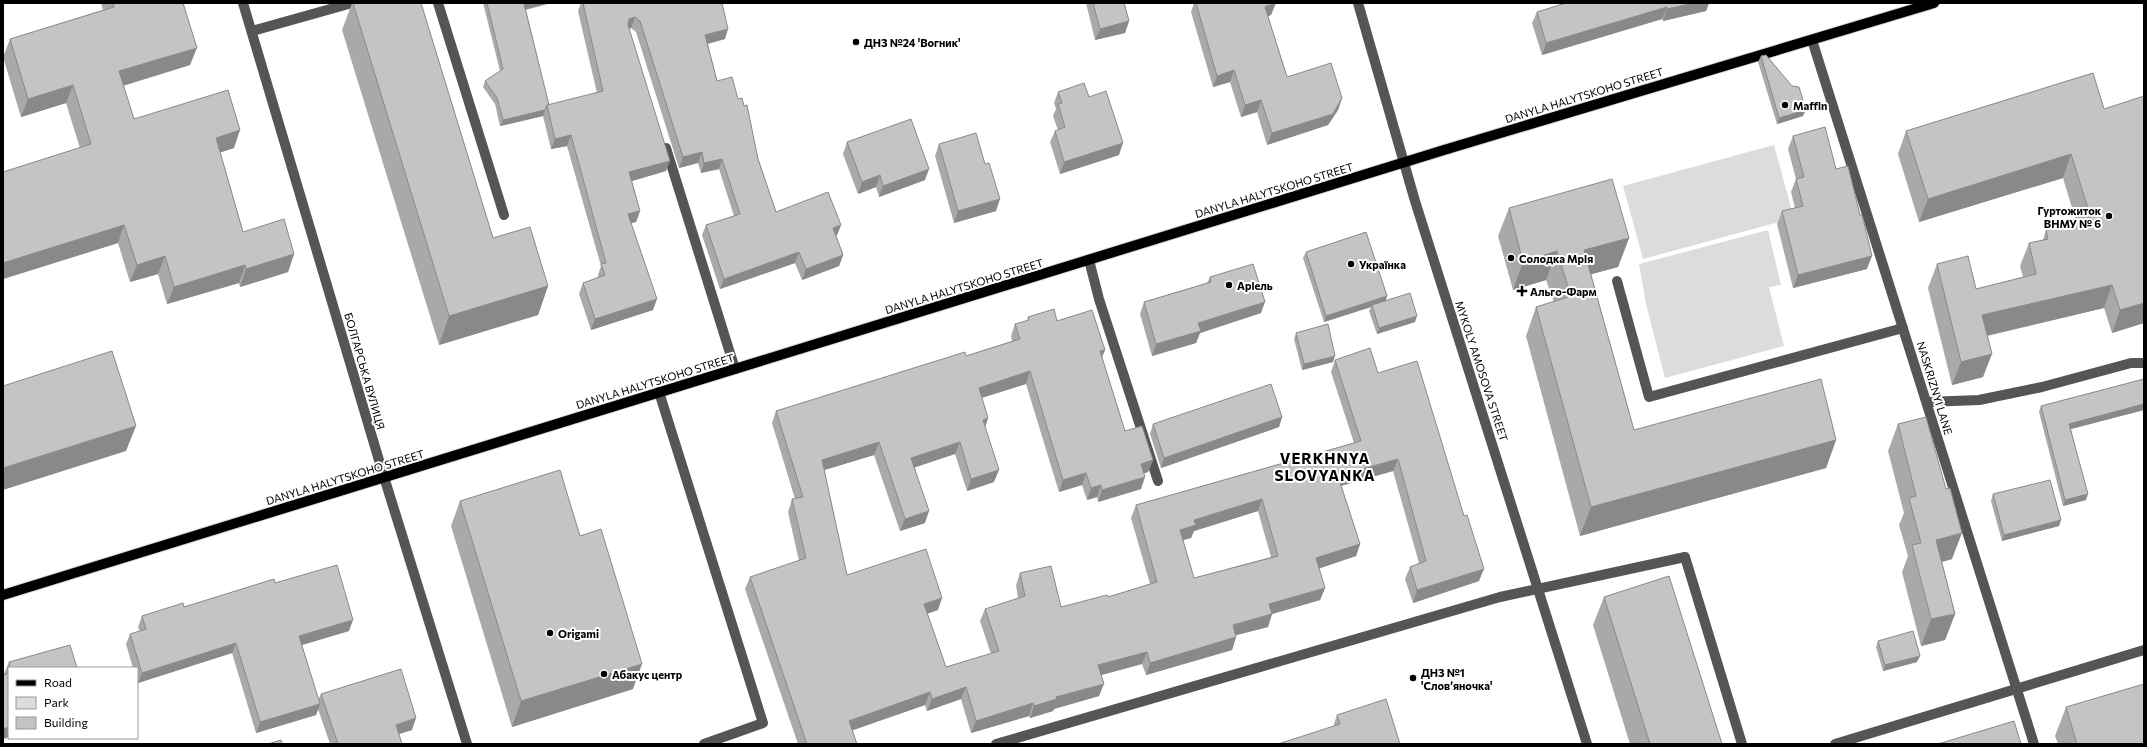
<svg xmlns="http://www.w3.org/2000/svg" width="2147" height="747" font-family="Commissioner,sans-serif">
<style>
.green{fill:#dcdcdc}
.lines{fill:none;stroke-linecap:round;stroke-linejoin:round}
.major-casing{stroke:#dbdbdb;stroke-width:12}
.minor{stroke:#555;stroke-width:10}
.major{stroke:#000;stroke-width:10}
.wall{fill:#a9a9a9;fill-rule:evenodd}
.shaded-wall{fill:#898989}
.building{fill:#c4c4c4;stroke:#898989;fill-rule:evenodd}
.poi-dot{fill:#000;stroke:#fff;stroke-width:1.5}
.labels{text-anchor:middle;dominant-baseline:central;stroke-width:4;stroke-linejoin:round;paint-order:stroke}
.poi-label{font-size:11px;font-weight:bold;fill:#000;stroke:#fff;text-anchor:start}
.street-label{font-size:11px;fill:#000;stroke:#fff}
.district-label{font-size:15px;font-weight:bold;letter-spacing:1px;fill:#000;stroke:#fff}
</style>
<rect width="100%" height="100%" fill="#fff"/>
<g class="green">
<polygon points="1774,145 1794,218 1643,259 1623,186"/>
<polygon points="1768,230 1781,285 1769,287 1784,346 1665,378 1646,304 1639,264"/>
</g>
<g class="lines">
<g class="major-casing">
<polyline id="major" points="3,595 1444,150 1934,3"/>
</g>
<g class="minor">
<polyline points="243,3 384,477 467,744"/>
<polyline points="438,3 504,215"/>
<polyline points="1358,3 1415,201 1587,744"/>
<polyline points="252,31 352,3"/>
<polyline points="1812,40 2034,744"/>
<polyline points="666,148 735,369"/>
<polyline points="1089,260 1099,299 1158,481"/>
<polyline points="1617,281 1649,397 1903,328"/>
<polyline points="659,392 763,723 704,744"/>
<polyline points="1927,402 1979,400 2042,387 2131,363 2144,363"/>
<polyline points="996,744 1500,597 1685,557 1742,744"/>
<polyline points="1835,744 2144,650"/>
</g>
<use href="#major" class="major"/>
</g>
<g class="wall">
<polygon points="101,3 183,3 190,65 123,86 134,119 234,148 220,152 243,232 294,254 288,272 240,287 239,283 167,304 158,274 130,282 118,243 3,279 3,172 80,148 66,103 21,117 3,57 10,39 103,10"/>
<polygon points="352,3 421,3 493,238 548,286 538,315 439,345 342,30"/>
<polygon points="483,3 551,3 526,10 549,105 597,93 578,11 581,3 722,3 725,39 708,44 717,81 738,99 776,212 841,225 837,235 836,236 843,255 839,266 802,280 795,263 720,289 702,235 706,225 734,216 719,169 701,173 698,163 679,168 636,32 631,28 629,29 666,171 632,181 640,211 636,222 631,223 653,310 591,330 579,294 583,283 598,278 598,275 601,266 567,146 551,149 543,116 500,126 495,104 483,87 485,81 500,71"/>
<polygon points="1086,3 1124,3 1129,21 1125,33 1095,40"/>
<polygon points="1194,3 1275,3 1271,15 1268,16 1287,77 1342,98 1338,110 1328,125 1267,145 1257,112 1241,117 1230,82 1213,87 1191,12"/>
<polygon points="1566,3 1709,3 1706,11 1663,21 1662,19 1542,55 1532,23 1537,12"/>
<polygon points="1761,56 1803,116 1777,124 1758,62"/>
<polygon points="2093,73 2144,323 2112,333 2104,308 1987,335 1983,377 1952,385 1928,288 1937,264 1976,289 2023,277 2020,266 2029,243 2043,240 2046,230 2064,227 2065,223 2076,221 2063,178 1919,222 1898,154 1906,131"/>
<polygon points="1058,92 1089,97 1119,155 1060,174 1050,142 1055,131 1058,130 1053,116 1056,109 1054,103"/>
<polygon points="1793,136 1836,169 1867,269 1793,288 1777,224 1782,211 1795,208 1791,192 1796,179 1788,149"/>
<polygon points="847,142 925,180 879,197 876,187 858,194 843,154"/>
<polygon points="939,144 996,211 954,223 935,156"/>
<polygon points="1509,208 1629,238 1618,267 1591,274 1634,430 1836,440 1826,468 1580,536 1526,336 1536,307 1554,302 1546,280 1513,290 1498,236"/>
<polygon points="1306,252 1387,296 1386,300 1415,322 1377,334 1369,311 1371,307 1324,322 1303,258"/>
<polygon points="1210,277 1261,313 1200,333 1196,343 1152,356 1140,314 1144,302 1207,283"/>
<path d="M1028,317L1057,321L1105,350L1102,357L1125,431L1153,460L1148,472L1144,473L1141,489L1098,502L1097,497L1087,500L1082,485L1059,492L1026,384L982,398L988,418L985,427L994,482L967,491L955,454L915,467L925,523L900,531L874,455L824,470L847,575L938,610L927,614L946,667L991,654L980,621L985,609L1018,598L1016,585L1020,573L1061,607L1108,597L1150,584L1131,518L1136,505L1354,443L1331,372L1335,360L1378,373L1479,581L1413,603L1405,579L1410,567L1419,563L1393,471L1341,486L1360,544L1356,556L1319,568L1325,588L1320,600L1272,614L1268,627L1236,635V637L1232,650L1146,675L1142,664L1101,675L1099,696L1054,709L1053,711L1030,718L1029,716L971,733L961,699L927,711L925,705L852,730L857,744H798L745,589L750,577L799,561L788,512L792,499H795L772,423L776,411L966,356L1012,341L1011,336L1015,324L1027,321ZM1258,511L1271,557L1194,578L1183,540L1191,538L1194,531Z"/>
<polygon points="1296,333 1333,362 1302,370 1294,339"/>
<polygon points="2144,379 2144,410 2071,429 2086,500 2063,506 2039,412 2041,406"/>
<polygon points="1282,417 1279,427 1161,468 1150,434 1153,424"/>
<polygon points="1898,424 1952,559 1942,562 1955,614 1945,640 1921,646 1902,572 1908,556 1899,525 1904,513 1888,451"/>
<polygon points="1993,494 2061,520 2059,526 2002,541 1991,501"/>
<polygon points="460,501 580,536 633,689 512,727 451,526"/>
<polygon points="275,583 349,631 302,645 318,700 321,694 412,730 399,734 402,744 330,744 318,709 316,715 256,733 232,653 138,683 137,680 137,668 133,668 126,644 130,634 140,631 138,627 142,616 184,607"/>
<polygon points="1604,597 1722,744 1630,744 1593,625"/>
<polygon points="1878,641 1917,662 1883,671 1876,647"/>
<polygon points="9,662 77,668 9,668 9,737 3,739 3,675 4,674"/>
<polygon points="2066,707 2144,744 2058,744 2055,736"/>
<polygon points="1337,715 1400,744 1333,727"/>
</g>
<g class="shaded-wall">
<polygon points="530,3 551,3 522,10 524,4"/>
<polygon points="1276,3 1271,15 1260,19 1265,7"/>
<polygon points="1694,3 1709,3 1706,11 1663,21 1667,9"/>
<polygon points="1667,7 1662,19 1542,55 1546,43"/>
<polygon points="635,17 631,28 625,30 629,19"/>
<polygon points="1129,21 1125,33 1095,40 1100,29"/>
<polygon points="728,29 725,39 702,45 705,35"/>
<polygon points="197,48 190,65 112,89 119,71"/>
<polygon points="1234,70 1230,82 1213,87 1217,76"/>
<polygon points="73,85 66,103 21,117 28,99"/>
<polygon points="1342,98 1338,110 1328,125 1267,145 1272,133"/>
<polygon points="1261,100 1257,112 1241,117 1245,105"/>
<polygon points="545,110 543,116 500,126 503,120"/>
<polygon points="1806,110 1803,116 1777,124 1779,118"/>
<polygon points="240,130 234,148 210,156 216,138"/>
<polygon points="571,135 567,146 551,149 555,139"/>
<polygon points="1123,143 1119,155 1060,174 1064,162"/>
<polygon points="702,152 698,163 679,168 683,157"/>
<polygon points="2071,154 2063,178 1919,222 1928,199"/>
<polygon points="722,159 719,169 701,173 704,163"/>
<polygon points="670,161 666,171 625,183 629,172"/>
<polygon points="929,169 925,180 879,197 883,186"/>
<polygon points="880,175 876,187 858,194 862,182"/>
<polygon points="1000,199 996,211 954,223 958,211"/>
<polygon points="640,211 636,222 624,225 628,214"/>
<polygon points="124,225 118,243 3,279 3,263"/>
<polygon points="841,225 837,235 829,238 833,228"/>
<polygon points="1629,238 1618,267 1574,279 1584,250"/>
<polygon points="1557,251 1546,280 1513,290 1523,262"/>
<polygon points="799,252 795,263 720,289 724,279"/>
<polygon points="294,254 288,272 240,287 246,269"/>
<polygon points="843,255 839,266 802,280 806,269"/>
<polygon points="165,256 158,274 130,282 137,265"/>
<polygon points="1872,256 1867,269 1793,288 1798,275"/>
<polygon points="245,265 239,283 167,304 174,287"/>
<polygon points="2112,285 2104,308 1974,339 1982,315"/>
<polygon points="548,286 538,315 439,345 449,316"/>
<polygon points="1387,296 1385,302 1372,305 1371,307 1324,322 1326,316"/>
<polygon points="657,299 653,310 591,330 595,319"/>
<polygon points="1265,302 1261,313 1200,333 1196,343 1152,356 1156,344 1198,323"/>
<polygon points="2144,303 2144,323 2112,333 2120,310"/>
<polygon points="1417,316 1415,322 1377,334 1379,328"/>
<polygon points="1105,350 1100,362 1100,351"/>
<polygon points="1992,354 1983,377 1952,385 1961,362"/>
<polygon points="1335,356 1333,362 1302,370 1304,364"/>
<polygon points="1030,371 1026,384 974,400 979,388"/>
<polygon points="2144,404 2144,410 2067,430 2069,424"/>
<polygon points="1282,417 1279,427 1161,468 1164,458"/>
<polygon points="988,418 984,430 983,420"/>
<polygon points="136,426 126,451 3,490 3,468"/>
<polygon points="1836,440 1826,468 1580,536 1591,507"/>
<polygon points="879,442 874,455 818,472 822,460"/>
<polygon points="960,442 955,454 907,470 911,458"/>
<polygon points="1398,459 1393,471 1333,488 1338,476"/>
<polygon points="1153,460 1148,472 1137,476 1141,464"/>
<polygon points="999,470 994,482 967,491 971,479"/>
<polygon points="1086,473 1082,485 1059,492 1063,480"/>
<polygon points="1145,477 1141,489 1098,502 1102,490"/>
<polygon points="1101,485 1097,497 1087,500 1091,488"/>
<polygon points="2088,494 2086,500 2063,506 2065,500"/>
<polygon points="1262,499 1258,511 1194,531 1191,538 1175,542 1180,530 1194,520"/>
<polygon points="929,511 925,523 900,531 905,519"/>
<polygon points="2061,520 2059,526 2002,541 2004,535"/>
<polygon points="1962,533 1952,559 1926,566 1936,540"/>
<polygon points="1360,544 1356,556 1312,571 1316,558"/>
<polygon points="1484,569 1479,581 1413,603 1417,590"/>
<polygon points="1325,588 1320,600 1265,616 1269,604"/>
<polygon points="942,598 938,610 920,616 924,604"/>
<polygon points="1272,614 1268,627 1229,637 1233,625"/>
<polygon points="1955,614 1945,640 1921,646 1931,619"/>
<polygon points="353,620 349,631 295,647 299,636"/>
<polygon points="1236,637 1232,650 1146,675 1150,663"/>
<polygon points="236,643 232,653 138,683 142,673"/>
<polygon points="1147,652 1142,664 1094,677 1098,665"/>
<polygon points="1920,656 1917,662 1883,671 1885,665"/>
<polygon points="642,664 633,689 512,727 521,701"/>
<polygon points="1104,684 1099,696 1054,709 1053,711 1030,718 1034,706 1056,697"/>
<polygon points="966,687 961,699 927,711 932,699"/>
<polygon points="930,692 925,705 845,733 849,721"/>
<polygon points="1033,703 1029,716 971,733 976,721"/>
<polygon points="320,704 316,715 256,733 260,722"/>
<polygon points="416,718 412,730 392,736 396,725"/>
<polygon points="9,727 9,737 3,739 3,729"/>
</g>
<g class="building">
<polygon points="113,3 183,3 197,48 119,71 134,119 228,90 240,130 216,138 243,232 284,219 294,254 246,269 245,265 174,287 165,256 137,265 124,225 3,263 3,172 91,144 73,85 28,99 10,39 114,7"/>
<polygon points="353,3 421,3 493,238 530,227 548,286 449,316"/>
<polygon points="487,3 530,3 524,4 549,105 547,105 545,110 503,120 497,98 485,81 503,69"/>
<polygon points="583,3 722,3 728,29 705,35 717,81 732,77 738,99 742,98 744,106 747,105 758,159 776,212 828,192 841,225 833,228 843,255 806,269 799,252 724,279 706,225 740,214 722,159 704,163 702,152 683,157 640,21 635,17 629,19 628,25 670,161 629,172 640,211 628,214 657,299 595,319 583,283 605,275 601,264 606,263 571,135 555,139 547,105 603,91"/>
<polygon points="1093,3 1124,3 1129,21 1100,29"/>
<polygon points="1196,3 1275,3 1265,7 1287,77 1331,63 1342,98 1333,114 1272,133 1261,100 1245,105 1234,70 1217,76"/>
<polygon points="1566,3 1694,3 1667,9 1667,7 1546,43 1537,12"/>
<polygon points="1766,55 1792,86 1799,87 1806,110 1779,118 1761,56"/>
<polygon points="2093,73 2104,109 2144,96 2144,303 2120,310 2112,285 1982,315 1992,354 1961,362 1937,264 1968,256 1976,289 2036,274 2029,243 2048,239 2046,230 2066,226 2065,223 2091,218 2071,154 1928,199 1906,131"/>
<polygon points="1084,83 1089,97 1106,91 1123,143 1064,162 1055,131 1065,127 1058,104 1062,103 1058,92"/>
<polygon points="911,119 929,169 883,186 880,175 862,182 847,142"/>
<polygon points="1825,127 1836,169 1848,166 1860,215 1862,215 1872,256 1798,275 1782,211 1803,206 1796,179 1804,177 1793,136"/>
<polygon points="976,133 985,164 989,163 1000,199 958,211 939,144"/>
<polygon points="1612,179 1629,238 1584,250 1634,430 1821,379 1836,440 1591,507 1536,307 1571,296 1557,251 1523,262 1509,208"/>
<polygon points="1366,232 1387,296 1326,316 1306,252"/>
<polygon points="1253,264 1265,302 1198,323 1201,331 1156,344 1144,302 1211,282 1210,277"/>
<polygon points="1410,293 1417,316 1379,328 1372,305"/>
<path d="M1054,309L1057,321L1092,310L1105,350L1100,351L1125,431L1142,426L1153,460L1141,464L1145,477L1102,490L1101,485L1091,488L1086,473L1063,480L1030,371L979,388L988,418L983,420L999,470L971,479L960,442L911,458L929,511L905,519L879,442L822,460L847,575L926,549L942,598L924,604L946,667L999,651L985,609L1025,596L1020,573L1051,566L1061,607L1107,595L1108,597L1157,582L1136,505L1361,441L1335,360L1370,348L1378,373L1417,361L1464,516L1467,515L1484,569L1417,590L1410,567L1426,561L1398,459L1338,476L1360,544L1316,558L1325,588L1269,604L1272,614L1233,625L1236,637L1150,663L1147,652L1098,665L1104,684L1056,697L1057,699L1034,706L1033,703L976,721L966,687L932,699L930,692L849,721L857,744H807L750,577L806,558L792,499L803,497L776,411L965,352L966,356L1020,339L1015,324L1029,320L1028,317ZM1262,499L1278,556L1194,578L1180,530L1196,525L1194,520Z"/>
<polygon points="1328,324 1335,356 1304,364 1296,333"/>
<polygon points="112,351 136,426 3,468 3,386"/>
<polygon points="2144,379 2144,404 2069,424 2088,494 2065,500 2041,406"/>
<polygon points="1271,384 1282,417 1164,458 1153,424"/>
<polygon points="1926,417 1946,489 1950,488 1962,533 1936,540 1955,614 1931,619 1912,545 1921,543 1909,498 1916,496 1898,424"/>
<polygon points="560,470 580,536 601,529 642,664 521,701 460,501"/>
<polygon points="2050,480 2061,520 2004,535 1993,494"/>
<polygon points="337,565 353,620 299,636 320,704 260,722 236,643 142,673 130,634 146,629 142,616 183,603 184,607 274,579 275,583"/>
<polygon points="1669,576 1722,744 1650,744 1604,597"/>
<polygon points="1913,631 1920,656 1885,665 1878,641"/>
<polygon points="70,645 77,668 10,668 9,662"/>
<polygon points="401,669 416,718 396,725 402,744 338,744 321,694"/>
<polygon points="9,673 9,727 3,729 3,675"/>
<polygon points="2144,684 2144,744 2077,744 2066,707"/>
<polygon points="1386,699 1400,744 1278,744 1340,724 1337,715"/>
<polygon points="2014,721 2021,744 1938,744"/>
<polygon points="281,740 282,744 268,744"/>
</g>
<g class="poi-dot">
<circle cx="856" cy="42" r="4"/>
<circle cx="1785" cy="105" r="4"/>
<circle cx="2109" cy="216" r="4"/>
<circle cx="1511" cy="258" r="4"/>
<circle cx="1351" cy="264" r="4"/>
<circle cx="1229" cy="285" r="4"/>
<path d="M1520 285h4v4h4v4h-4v4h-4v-4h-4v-4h4z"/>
<circle cx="550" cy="633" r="4"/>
<circle cx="604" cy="674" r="4"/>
<circle cx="1413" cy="678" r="4"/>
</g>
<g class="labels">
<g class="poi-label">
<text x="864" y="42">ДНЗ №24 'Вогник'</text>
<text x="1793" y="105">Maffin</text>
<text x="2101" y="210" text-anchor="end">Гуртожиток<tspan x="2101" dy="13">ВНМУ № 6</tspan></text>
<text x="1519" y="258">Солодка Мрія</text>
<text x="1359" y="264">Українка</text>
<text x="1237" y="285">Аріель</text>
<text x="1530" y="291">Альго-Фарм</text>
<text x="558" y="633">Origami</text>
<text x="1421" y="672">ДНЗ №1<tspan x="1421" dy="13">'Слов’яночка'</tspan></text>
<text x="612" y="674">Абакус центр</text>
</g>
<g class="street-label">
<text transform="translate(1584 95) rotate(-17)">DANYLA HALYTSKOHO STREET</text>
<text transform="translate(1274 190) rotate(-17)">DANYLA HALYTSKOHO STREET</text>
<text transform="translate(964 286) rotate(-17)">DANYLA HALYTSKOHO STREET</text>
<text transform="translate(365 371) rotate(74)">БОЛГАРСЬКА ВУЛИЦЯ</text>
<text transform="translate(1482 371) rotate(72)">MYKOLY AMOSOVA STREET</text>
<text transform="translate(655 381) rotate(-17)">DANYLA HALYTSKOHO STREET</text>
<text transform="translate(1935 388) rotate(73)">NASKRIZNYI LANE</text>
<text transform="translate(345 477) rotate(-17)">DANYLA HALYTSKOHO STREET</text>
</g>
<g class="district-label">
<text x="1325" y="458">VERKHNYA<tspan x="1325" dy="17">SLOVYANKA</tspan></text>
</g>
</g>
<rect width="2147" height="747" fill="none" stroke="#000000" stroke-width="8"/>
<rect x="8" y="667" width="130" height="72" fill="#ffffff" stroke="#999999"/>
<rect x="16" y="680" width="20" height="6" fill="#000000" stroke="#999999"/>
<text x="44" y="687" font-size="12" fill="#000000">Road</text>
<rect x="16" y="697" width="20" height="12" fill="#dcdcdc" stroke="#999999"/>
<text x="44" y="707" font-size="12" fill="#000000">Park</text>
<rect x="16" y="717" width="20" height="12" fill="#c4c4c4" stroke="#999999"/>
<text x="44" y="727" font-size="12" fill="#000000">Building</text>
</svg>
